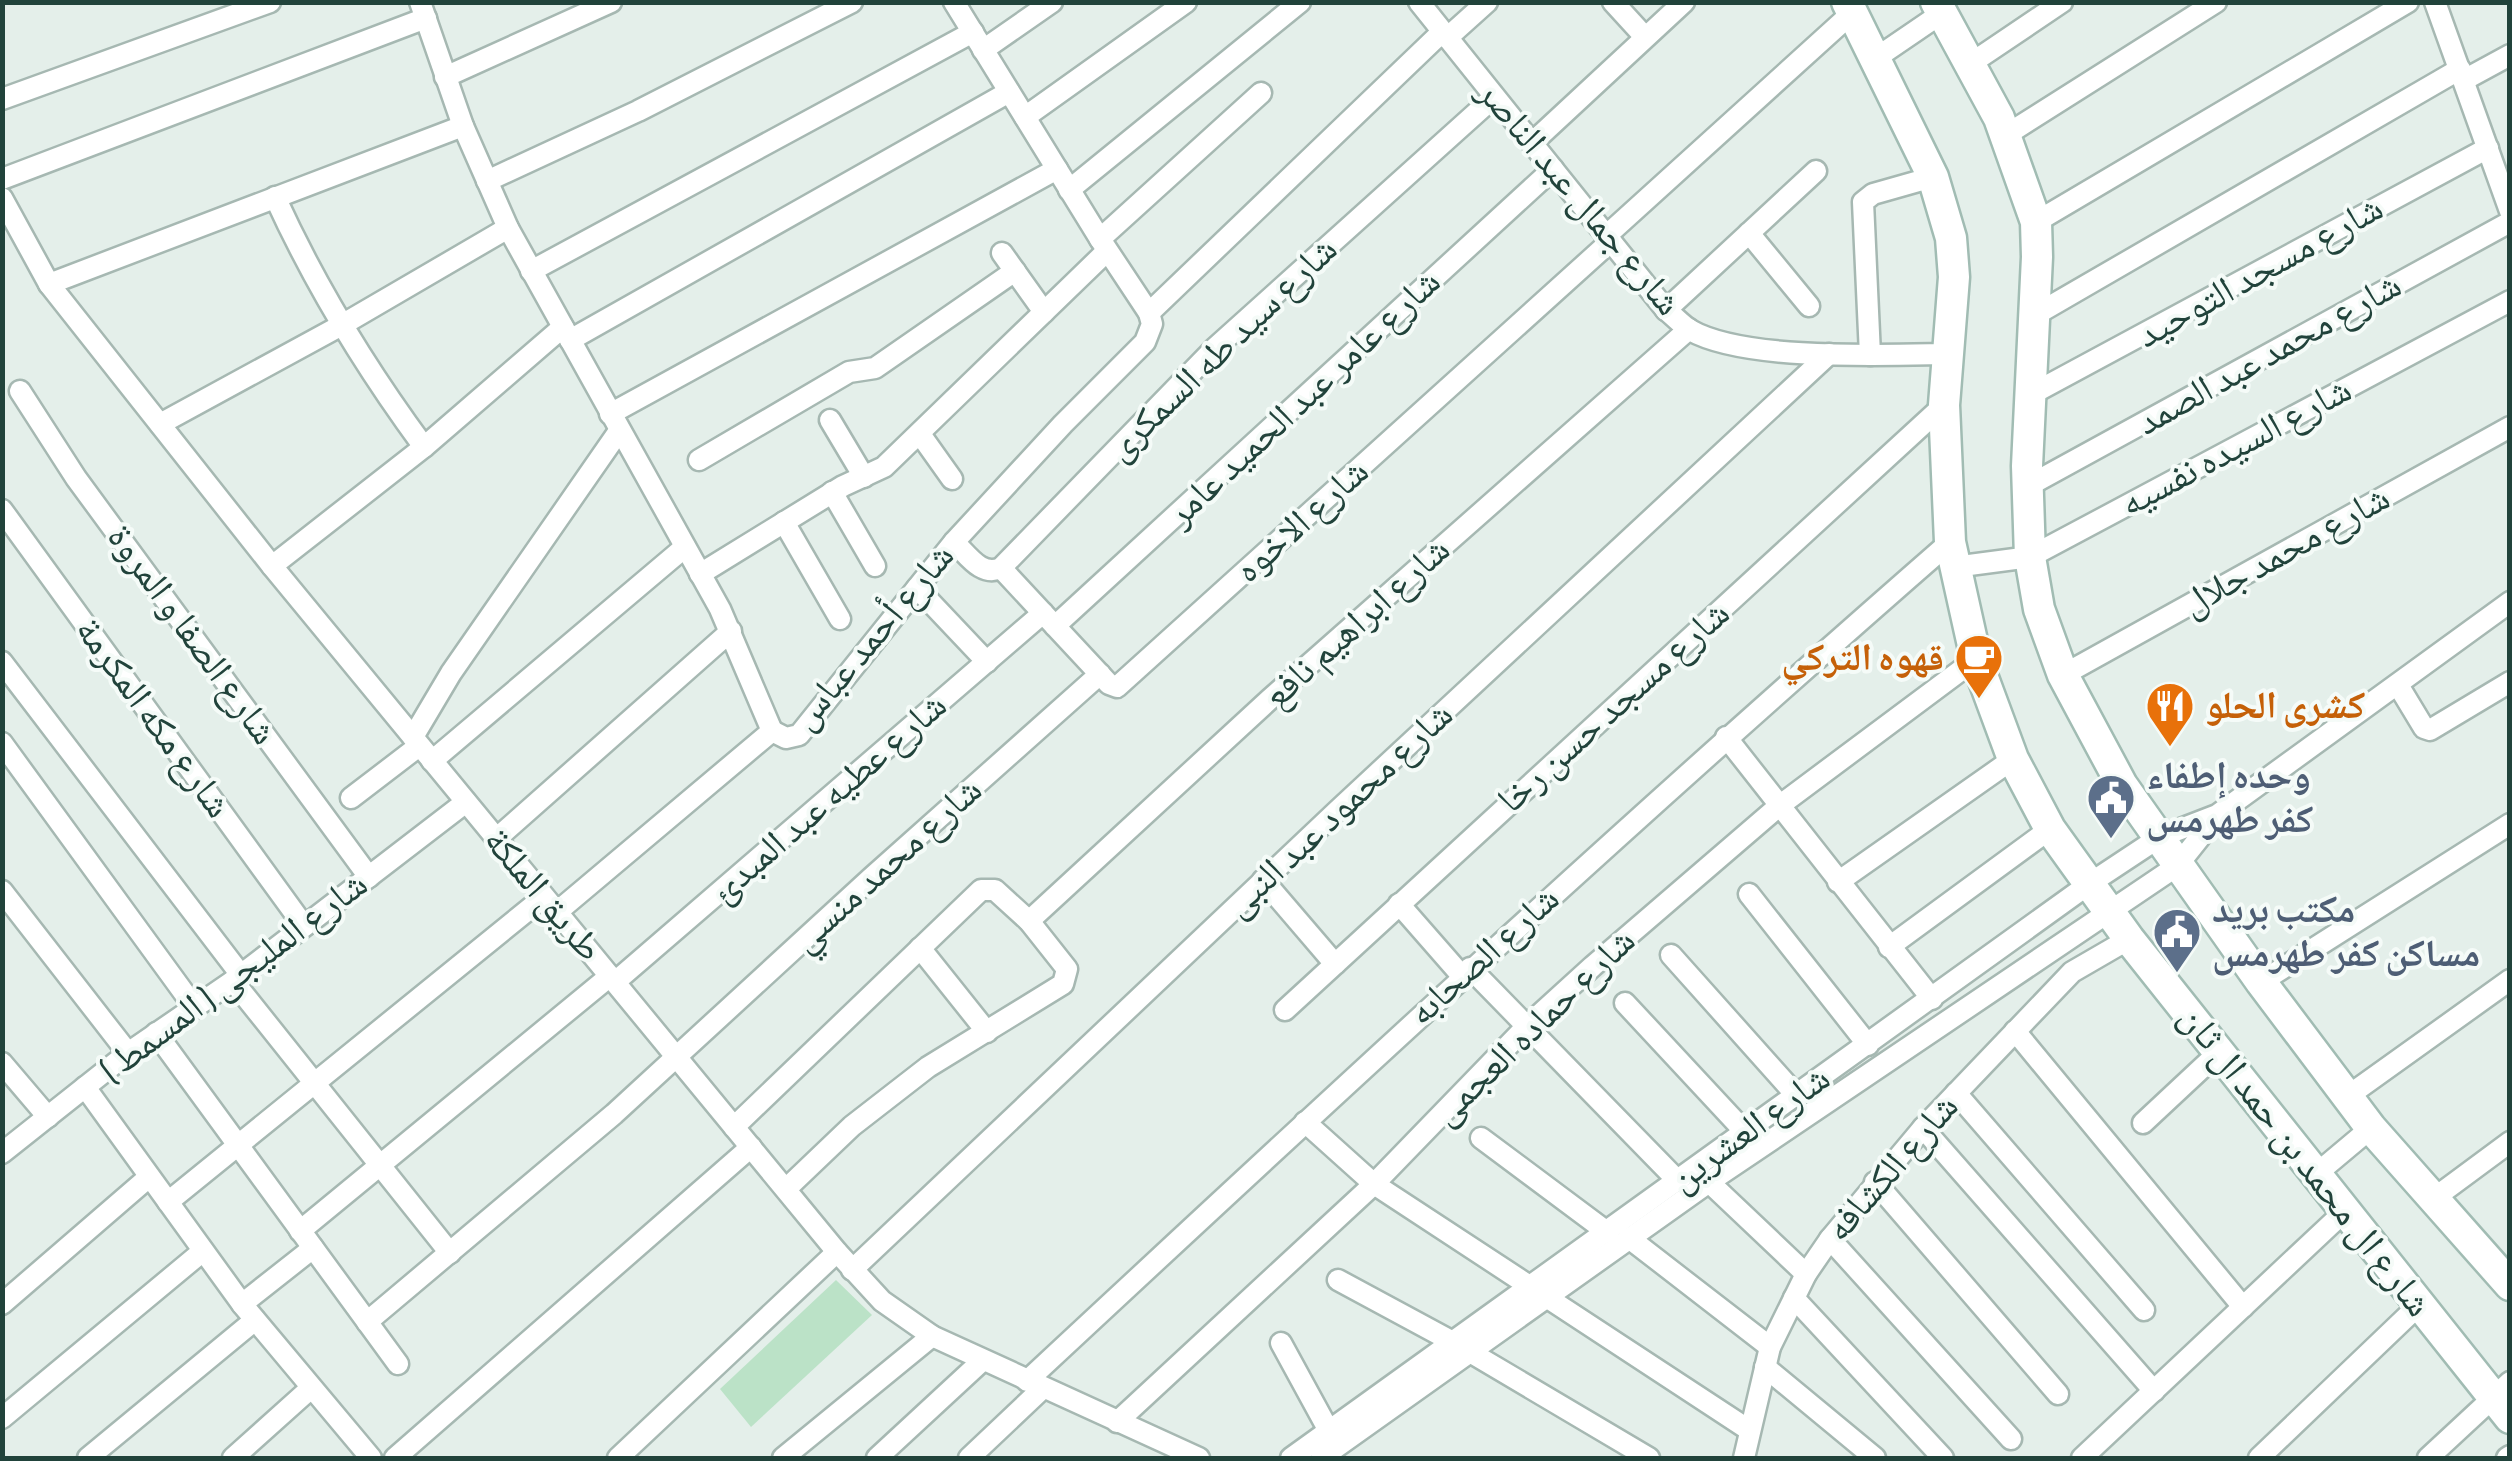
<svg xmlns="http://www.w3.org/2000/svg" width="2512" height="1461" font-family="'Sofia Sans Condensed','Noto Naskh Arabic',sans-serif">
<style>
.green{fill:#bbe2c7}
.lines{fill:none;stroke-linecap:round;stroke-linejoin:round}
.street-casing{stroke:#a6b8b2;stroke-width:25}
.secondary-casing{stroke:#a1bcb3;stroke-width:35}
.street{stroke:#fff;stroke-width:20}
.secondary{stroke:#fff;stroke-width:30}
.labels{text-anchor:middle;dominant-baseline:central;stroke-width:8;stroke-linejoin:round;paint-order:stroke}
.street-label{font-size:38px;fill:#21433b;stroke:#f5fbf8}
.food-label{font-size:38px;font-weight:bold;fill:#c56008;stroke:#f5fbf8;text-anchor:end}
.service-label{font-size:38px;font-weight:bold;fill:#4e5e75;stroke:#f5fbf8;text-anchor:start}
</style>
<rect width="100%" height="100%" fill="#e4efea"/>
<polygon class="green" points="836,1280 872,1315 751,1427 720,1389"/>
<g class="lines">
<g class="street-casing">
<g id="street">
<polyline points="420,2 463,126 508,228 720,609 772,731"/>
<path d="M1419,2L1666,310C1674,316 1682,325 1690,330C1744,361 1884,355 1948,354"/>
<polyline points="1613,2 1645,37"/>
<polyline points="2435,2 2510,211"/>
<polyline points="1447,38 1487,2"/>
<polyline points="983,50 1052,2"/>
<polyline points="1876,58 1942,13"/>
<polyline points="1970,64 2062,2"/>
<polyline points="445,77 611,2"/>
<polyline points="2464,80 2510,55"/>
<polyline points="2,99 270,2"/>
<polyline points="1025,117 1186,2"/>
<polyline points="2006,135 2216,2"/>
<polyline points="1532,143 1684,2"/>
<polyline points="2,179 426,18"/>
<polyline points="487,181 638,111 852,2"/>
<polyline points="1069,190 1300,2"/>
<path d="M275,197C316,287 365,367 424,447"/>
<polyline points="2,198 49,284 272,566 837,1252 882,1301 932,1336 1199,1458"/>
<polyline points="2036,222 2408,2"/>
<polyline points="1749,233 1809,306"/>
<polyline points="1606,236 1852,13"/>
<polyline points="1100,239 1261,93"/>
<polyline points="1002,253 1044,312"/>
<polyline points="531,271 973,32"/>
<polyline points="49,284 463,126"/>
<polyline points="1666,310 1816,171"/>
<polyline points="1149,313 1442,32"/>
<polyline points="2035,315 2460,69"/>
<polyline points="570,340 1009,92"/>
<polyline points="1870,355 1863,202 1873,194 1933,177"/>
<polyline points="20,391 76,478 369,877"/>
<polyline points="2030,395 2488,148"/>
<polyline points="610,414 1057,169"/>
<polyline points="830,420 864,477"/>
<polyline points="160,424 340,326 508,228"/>
<polyline points="920,434 952,479"/>
<polyline points="699,460 849,372 875,368 1015,271"/>
<polyline points="2028,486 2510,222"/>
<polyline points="832,492 875,566"/>
<polyline points="2,510 304,926"/>
<polyline points="784,522 840,619"/>
<path d="M954,542C968,555 981,577 1001,568L1215,348L1494,97"/>
<polyline points="272,566 424,447 563,327"/>
<polyline points="1954,567 2030,557 2510,301"/>
<polyline points="1001,568 1109,684 1117,687 1611,241"/>
<polyline points="700,574 843,486 884,467 1107,251"/>
<polyline points="917,588 987,662"/>
<polyline points="1055,626 1553,169"/>
<polyline points="2,662 241,975"/>
<polyline points="2063,675 2510,427"/>
<polyline points="2398,685 2424,728 2430,730 2510,682"/>
<polyline points="772,731 786,738 799,735 954,542 1063,424 1145,342 1152,324 1149,313 1100,239 954,2"/>
<polyline points="413,737 451,673 619,431"/>
<polyline points="1726,737 1932,999"/>
<polyline points="2,743 195,1008"/>
<polyline points="432,761 685,547"/>
<polyline points="351,798 419,746"/>
<polyline points="496,839 731,631"/>
<polyline points="1263,880 1335,964"/>
<polyline points="1838,882 2013,759"/>
<polyline points="2,891 128,1053"/>
<polyline points="1749,894 1868,1045"/>
<polyline points="1399,904 1462,976"/>
<polyline points="557,912 772,731"/>
<polyline points="1029,921 1270,699 1689,329"/>
<polyline points="1889,947 2050,829"/>
<polyline points="920,948 987,1032"/>
<polyline points="1671,955 1797,1096"/>
<polyline points="1470,968 1678,1181"/>
<polyline points="233,981 450,1253"/>
<polyline points="615,982 1043,613"/>
<polyline points="2261,982 2510,824"/>
<polyline points="1625,1003 1746,1133"/>
<polyline points="1285,1010 1944,405"/>
<polyline points="2015,1031 2243,1307"/>
<polyline points="156,1033 398,1364"/>
<polyline points="2,1063 48,1117"/>
<polyline points="85,1087 242,1304 371,1458"/>
<polyline points="1956,1093 2144,1310"/>
<polyline points="2348,1096 2510,980"/>
<polyline points="1305,1122 1374,1184 1749,1430"/>
<polyline points="2143,1123 2218,1053"/>
<polyline points="734,1127 981,890 995,890 1029,921 1067,969 1063,984 928,1067 852,1126 786,1189"/>
<polyline points="1923,1128 2154,1391"/>
<polyline points="1481,1138 1607,1232"/>
<polyline points="2,1153 128,1053 233,981 466,802"/>
<polyline points="2315,1175 2371,1128"/>
<polyline points="1709,1182 1806,1274"/>
<polyline points="1875,1182 2058,1394"/>
<polyline points="2433,1199 2510,1142"/>
<polyline points="168,1202 544,897"/>
<polyline points="300,1231 610,976"/>
<polyline points="1629,1238 1770,1347"/>
<polyline points="1830,1239 2011,1439"/>
<polyline points="852,1270 1337,811 1829,354"/>
<polyline points="1338,1280 1453,1342 1649,1458"/>
<polyline points="1794,1298 1943,1458"/>
<polyline points="2,1304 149,1177"/>
<polyline points="242,1304 313,1248"/>
<polyline points="367,1322 614,1114 871,878 1100,674"/>
<polyline points="1281,1343 1329,1431"/>
<polyline points="1765,1367 1875,1458"/>
<path d="M1027,1381C1332,1097 1637,815 1950,542"/>
<polyline points="2,1418 203,1251"/>
<polyline points="1117,1422 1374,1184 1527,1026 1593,966 1779,806 1976,659"/>
<polyline points="88,1458 255,1320"/>
<polyline points="233,1458 311,1388"/>
<polyline points="395,1458 751,1147"/>
<polyline points="618,1458 837,1252"/>
<polyline points="783,1458 932,1336"/>
<polyline points="877,1458 983,1360"/>
<polyline points="969,1458 1043,1388"/>
<polyline points="1291,1458 2089,884 2160,837 2217,815 2510,602"/>
<polyline points="1321,1458 1709,1182 2177,866 2216,817"/>
<polyline points="1744,1458 1770,1347 1806,1274 1830,1239 1923,1128 2072,972 2129,939"/>
<polyline points="2082,1458 2344,1212"/>
<polyline points="2259,1458 2419,1305"/>
<polyline points="2428,1458 2510,1382"/>
<polyline points="2507,1458 2510,1456"/>
</g>
</g>
<g class="secondary-casing">
<g id="secondary">
<polyline points="1847,2 1933,177 1951,238 1954,277 1944,405 1950,542 1976,659 2013,759 2050,829 2129,939 2510,1418"/>
<polyline points="1936,2 1999,118 2036,222 2037,257 2027,466 2030,557 2039,609 2063,675 2122,785 2261,982 2371,1128 2510,1285"/>
</g>
</g>
<use href="#street" class="street"/>
<use href="#secondary" class="secondary"/>
</g>
<defs>
<g id="cafe-pin" transform="scale(2.5)"><path d="M0 17L-7.5 6A9.5 9.5 0 1 1 7.5 6Z" fill="#e8710a" stroke="#f5fbf8"/><path d="M-5.5-4.5H6V0H3Q3 3.5 0 3.5H-2.5Q-5.5 3.5-5.5 0ZM3-3.2v2h1.7v-2ZM-6 4.5H4V6H-6Z" fill="#fff"/></g>
<g id="restaurant-pin" transform="scale(2.5)"><path d="M0 17L-7.5 6A9.5 9.5 0 1 1 7.5 6Z" fill="#e8710a" stroke="#f5fbf8"/><path d="M-5-6h1v4h1v-4h1v4h1v-4h1v5L-1.5 .5V6h-2V.5L-5-1ZM5-6V6H3V1.5H1.5Q1.5-4 5-6Z" fill="#fff"/></g>
<g id="civic-pin" transform="scale(2.5)"><path d="M0 17L-7.5 6A9.5 9.5 0 1 1 7.5 6Z" fill="#5c6f8a" stroke="#f5fbf8"/><path d="M-.6-6.5H3V-4.5H.6V-3L4-1V1h2V6H-6V1h2V-1L-.6-3ZM-1.2 2.5V6h2.4V2.5Z" fill="#fff"/></g>
</defs>
<g fill-rule="evenodd">
<use href="#cafe-pin" x="1979" y="658"/>
<use href="#restaurant-pin" x="2170" y="706"/>
<use href="#civic-pin" x="2111" y="798"/>
<use href="#civic-pin" x="2177" y="932"/>
</g>
<g class="labels">
<g class="street-label">
<text transform="translate(1579 198) rotate(50)">شارع جمال عبد الناصر</text>
<text transform="translate(2260 272) rotate(-29)">شارع مسجد التوحيد</text>
<text transform="translate(1222 349) rotate(-44)">شارع سيد طه السمكرى</text>
<text transform="translate(2269 354) rotate(-29)">شارع محمد عبد الصمد</text>
<text transform="translate(1304 398) rotate(-43)">شارع عامر عبد الحميد عامر</text>
<text transform="translate(2236 447) rotate(-28)">شارع السيده نفسيه</text>
<text transform="translate(1302 521) rotate(-42)">شارع الاخوه</text>
<text transform="translate(2286 551) rotate(-29)">شارع محمد جلال</text>
<text transform="translate(1357 623) rotate(-42)">شارع ابراهيم نافع</text>
<text transform="translate(192 635) rotate(54)">شارع الصفا و المروة</text>
<text transform="translate(873 637) rotate(-50)">شارع أحمد عباس</text>
<text transform="translate(1614 707) rotate(-42)">شارع مسجد حسن رخا</text>
<text transform="translate(153 718) rotate(54)">شارع مكه المكرمة</text>
<text transform="translate(829 798) rotate(-41)">شارع عطيه عبد المبدئ</text>
<text transform="translate(1339 810) rotate(-43)">شارع محمود عبد النبى</text>
<text transform="translate(887 865) rotate(-42)">شارع محمد منسي</text>
<text transform="translate(543 895) rotate(50)">طريق الملكة</text>
<text transform="translate(1484 956) rotate(-42)">شارع الصحابه</text>
<text transform="translate(234 977) rotate(-37)">شارع المليجى ( المسمط )</text>
<text transform="translate(1534 1027) rotate(-44)">شارع حماده العجمى</text>
<text transform="translate(1750 1129) rotate(-36)">شارع العشرين</text>
<text transform="translate(2305 1161) rotate(52)">شارع ال محمد بن حمد ال ثان</text>
<text transform="translate(1892 1168) rotate(-49)">شارع الكشافه</text>
</g>
<g class="food-label">
<text x="1944" y="658">قهوه التركي</text>
<text x="2205" y="706" text-anchor="start">كشرى الحلو</text>
</g>
<g class="service-label">
<text x="2146" y="776">وحده إطفاء<tspan x="2146" dy="44">كفر طهرمس</tspan></text>
<text x="2212" y="910">مكتب بريد<tspan x="2212" dy="44">مساكن كفر طهرمس</tspan></text>
</g>
</g>
<rect width="2512" height="1461" fill="none" stroke="#21433b" stroke-width="10"/>
</svg>
